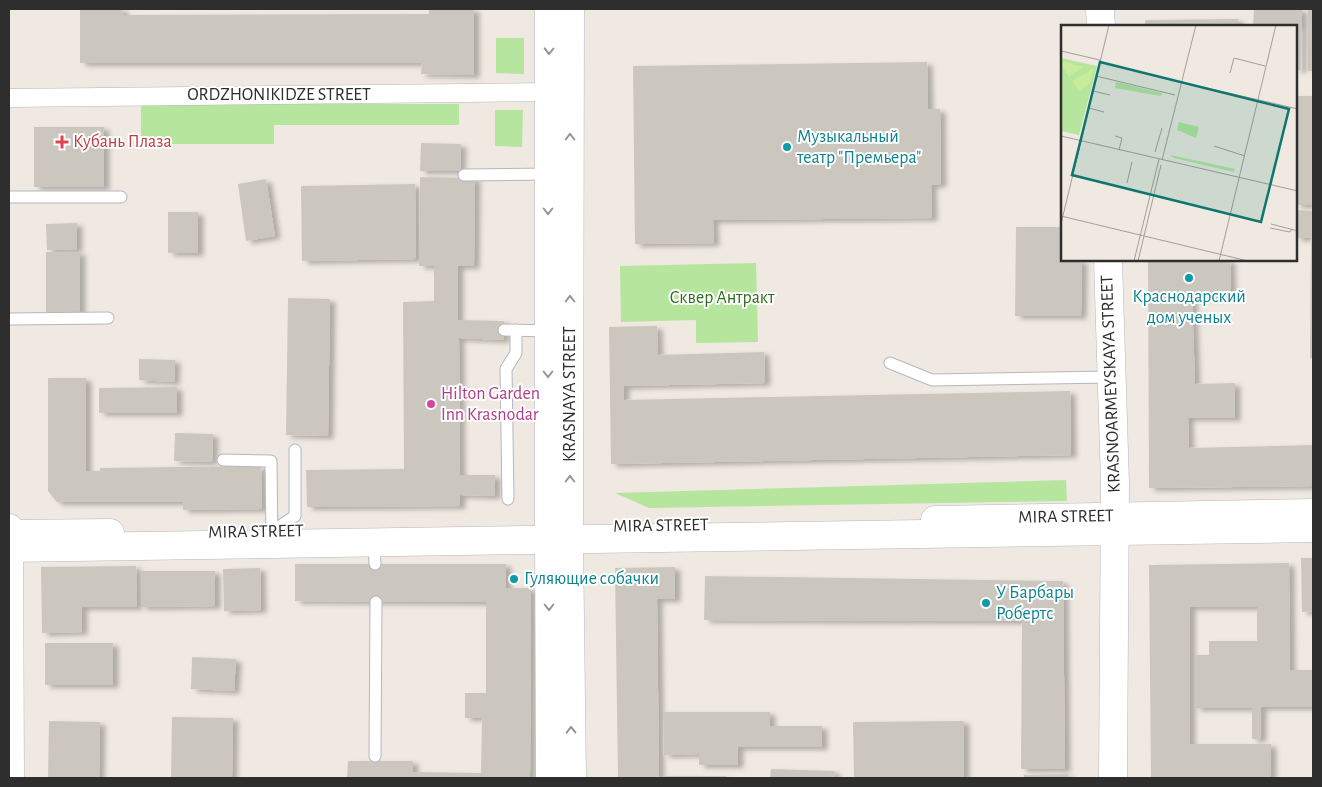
<svg xmlns="http://www.w3.org/2000/svg" width="1322" height="787" font-family="'Alegreya Sans',sans-serif">
<style>
.grass{fill:#b6e59e}
.building{fill:#cbc7bf;filter:url(#shadow)}
.lines{fill:none;stroke-linecap:round;stroke-linejoin:round}
.service-casing{stroke:#b4b7c1;stroke-width:13}
.pedestrian-casing{stroke:#b4b7c1;stroke-width:19}
.tertiary-casing{stroke:#b4b7c1;stroke-width:29}
.secondary-casing{stroke:#b4b7c1;stroke-width:29}
.service{stroke:#fff;stroke-width:11}
.pedestrian{stroke:#fff;stroke-width:18}
.tertiary{stroke:#fff;stroke-width:28}
.secondary{stroke:#fff;stroke-width:28}
.oneway{stroke:#969696}
.health-dot{fill:#e0444e;stroke:#fff;stroke-width:2}
.culture-dot{fill:#0f9aa8;stroke:#fff;stroke-width:2}
.hotel-dot{fill:#d1479c;stroke:#fff;stroke-width:2}
.labels{text-anchor:middle;dominant-baseline:central;stroke-width:4;stroke-linejoin:round;paint-order:stroke}
.street-label{font-size:18px;fill:#2e2e2e;stroke:#fff}
.culture-label{font-size:18px;fill:#0d838f;stroke:#fff;text-anchor:start}
.health-label{font-size:18px;fill:#be3a42;stroke:#fff;text-anchor:start}
.park-label{font-size:18px;fill:#2c6e1b;stroke:#fff}
.hotel-label{font-size:18px;fill:#b23c85;stroke:#fff;text-anchor:start}
.inset-road{fill:none;stroke:#a29e99;stroke-width:1}
.view{fill:#0f766e;fill-opacity:0.15;stroke:#0f766e;stroke-width:2.5}
.inset-edge{fill:none;stroke:#2e2e2e;stroke-width:2.5}
</style>
<defs>
<filter id="shadow"><feDropShadow dx="5.5" dy="3" stdDeviation="2.5" flood-color="#0004"/></filter>
</defs>
<rect width="100%" height="100%" fill="#efe9e1"/>
<g class="grass">
<polygon points="496,38 524,38 524,74 496,73"/>
<polygon points="141,104 459,104 459,125 274,125 274,144 141,144"/>
<polygon points="495,110 523,110 522,147 495,146"/>
<polygon points="756,263 758,342 696,343 696,320 621,322 620,266"/>
<polygon points="1066,480 1067,501 649,508 615,493"/>
</g>
<g class="building">
<polygon points="80,9 123,9 123,15 429,14 429,9 474,9 474,75 421,74 422,63 80,63"/>
<polygon points="1254,9 1302,9 1301,70 1296,70 1296,26 1253,26"/>
<rect x="1308" y="9" width="5" height="62"/>
<polygon points="1238,19 1238,26 1145,26 1145,20"/>
<polygon points="927,62 928,109 940,109 941,184 931,185 932,218 713,220 714,243 635,244 633,66"/>
<rect x="1296" y="96" width="17" height="109"/>
<rect x="34" y="127" width="70" height="60"/>
<polygon points="421,143 461,144 460,171 420,171"/>
<polygon points="420,177 475,178 474,266 458,266 458,320 504,321 504,340 459,338 460,475 495,475 495,496 460,495 460,506 307,507 306,470 404,469 403,302 434,301 434,266 419,266"/>
<polygon points="266,179 275,236 246,241 238,184"/>
<polygon points="415,184 416,259 302,261 301,186"/>
<polygon points="1296,210 1313,211 1313,358 1310,358 1311,238 1296,238"/>
<rect x="168" y="212" width="30" height="41"/>
<polygon points="77,223 77,249 47,250 46,224"/>
<polygon points="1016,227 1062,227 1062,260 1082,260 1081,316 1015,316"/>
<rect x="46" y="252" width="34" height="60"/>
<polygon points="1148,260 1230,260 1231,297 1192,297 1195,384 1235,383 1235,418 1188,418 1189,448 1313,445 1313,486 1149,488"/>
<polygon points="288,298 330,299 328,436 286,435"/>
<polygon points="657,326 658,355 764,352 765,383 624,386 624,400 1070,391 1071,455 611,464 609,327"/>
<polygon points="139,359 175,360 174,382 139,380"/>
<polygon points="48,378 86,378 86,471 100,471 100,468 261,466 262,509 183,510 183,502 57,502 48,491"/>
<polygon points="177,387 177,413 99,413 99,388"/>
<polygon points="175,433 213,434 212,462 174,461"/>
<polygon points="1301,558 1313,558 1313,611 1302,612"/>
<polygon points="1289,563 1290,670 1313,670 1313,707 1261,707 1261,739 1252,739 1252,708 1195,708 1195,655 1209,655 1209,641 1257,641 1257,607 1190,607 1190,744 1271,744 1271,777 1151,778 1149,565"/>
<polygon points="295,564 506,564 506,588 531,588 530,778 347,778 348,761 413,761 413,772 481,773 482,718 465,718 465,693 486,693 486,602 295,601"/>
<polygon points="136,566 137,607 82,607 82,632 42,633 41,567"/>
<polygon points="675,567 675,599 657,599 659,778 618,778 615,568"/>
<polygon points="260,568 261,610 224,611 223,569"/>
<polygon points="141,571 215,571 215,606 141,607"/>
<polygon points="705,576 1063,581 1065,769 1021,769 1022,621 704,620"/>
<rect x="45" y="643" width="68" height="42"/>
<polygon points="192,657 236,659 234,691 191,689"/>
<polygon points="663,712 770,712 770,726 822,726 822,747 738,747 738,765 699,765 699,754 664,755"/>
<polygon points="172,717 233,718 232,778 171,778"/>
<polygon points="49,721 100,722 99,778 48,778"/>
<polygon points="964,721 964,778 854,778 853,722"/>
<polygon points="771,769 835,771 834,778 770,778"/>
<polygon points="1068,774 1068,778 1024,778 1024,775"/>
<rect x="664" y="776" width="62" height="2"/>
</g>
<g class="lines">
<g class="service-casing">
<g id="service">
<polyline points="464,175 548,174"/>
<polyline points="9,197 121,197"/>
<polyline points="9,319 108,318"/>
<polyline points="504,330 548,331"/>
<polyline points="890,363 932,380 1111,377"/>
<polyline points="223,460 271,461 272,544"/>
<polyline points="508,499 506,369 516,353 516,330"/>
<polyline points="271,532 295,516 295,450"/>
<polyline points="374,543 375,564"/>
<polyline points="375,756 376,602"/>
</g>
</g>
<g class="pedestrian-casing">
<polyline id="pedestrian" points="9,98 548,92"/>
</g>
<g class="tertiary-casing">
<g id="tertiary">
<polyline points="1100,9 1101,26"/>
<polyline points="1108,260 1115,484 1113,778"/>
<polyline points="935,520 1313,513"/>
<polyline points="9,528 10,778"/>
<polyline points="9,534 110,533"/>
<polyline points="569,540 572,778"/>
<polyline points="549,541 550,778"/>
</g>
</g>
<g class="secondary-casing">
<g id="secondary">
<polyline points="569,540 570,9"/>
<polyline points="549,541 549,9"/>
<polyline points="9,548 1313,528"/>
</g>
</g>
<use href="#service" class="service"/>
<use href="#pedestrian" class="pedestrian"/>
<use href="#tertiary" class="tertiary"/>
<use href="#secondary" class="secondary"/>
</g>
<defs><path id="oneway-chevron" d="M-2-3.5L2.5 0L-2 3.5" fill="none" stroke-width="1.6" stroke-linecap="round" stroke-linejoin="round" transform="scale(1.25)"/></defs>
<g class="oneway">
<use href="#oneway-chevron" transform="translate(549 51) rotate(91)"/>
<use href="#oneway-chevron" transform="translate(570 137) rotate(-90)"/>
<use href="#oneway-chevron" transform="translate(548 211) rotate(90)"/>
<use href="#oneway-chevron" transform="translate(570 299) rotate(-90)"/>
<use href="#oneway-chevron" transform="translate(548 374) rotate(90)"/>
<use href="#oneway-chevron" transform="translate(570 479) rotate(-90)"/>
<use href="#oneway-chevron" transform="translate(549 607) rotate(90)"/>
<use href="#oneway-chevron" transform="translate(571 730) rotate(-91)"/>
</g>
<path class="health-dot" d="M59.5 134.5h5v5h5v5h-5v5h-5v-5h-5v-5h5z"/>
<g class="culture-dot">
<circle cx="787" cy="147" r="5"/>
<circle cx="1189" cy="278" r="5"/>
<circle cx="514" cy="579" r="5"/>
<circle cx="986" cy="603" r="5"/>
</g>
<circle class="hotel-dot" cx="431" cy="404" r="5"/>
<g class="labels">
<g class="street-label">
<text x="279" y="95">ORDZHONIKIDZE STREET</text>
<text transform="translate(1111 384) rotate(-92)">KRASNOARMEYSKAYA STREET</text>
<text transform="translate(570 394) rotate(-90)">KRASNAYA STREET</text>
<text transform="translate(1066 517) rotate(-1)">MIRA STREET</text>
<text transform="translate(661 526) rotate(-1)">MIRA STREET</text>
<text transform="translate(256 532) rotate(-1)">MIRA STREET</text>
</g>
<g class="culture-label">
<text x="797" y="137">Музыкальный<tspan x="797" dy="21">театр "Премьера"</tspan></text>
<text x="1189" y="297" text-anchor="middle">Краснодарский<tspan x="1189" dy="21">дом ученых</tspan></text>
<text x="524" y="579">Гуляющие собачки</text>
<text x="996" y="593">У Барбары<tspan x="996" dy="21">Робертс</tspan></text>
</g>
<g class="health-label">
<text x="73" y="142">Кубань Плаза</text>
</g>
<g class="park-label">
<text x="722" y="298">Сквер Антракт</text>
</g>
<g class="hotel-label">
<text x="441" y="394">Hilton Garden<tspan x="441" dy="21">Inn Krasnodar</tspan></text>
</g>
</g>
<g transform="translate(1061 25)">
<rect width="236" height="236" fill="#efe9e1"/>
<path d="M0,33L36,41L18,110L0,106ZM55,57L101,68L100,71L54,63ZM118,97L138,102L135,113L116,105ZM109,130L174,144L173,147L113,133Z" fill="#b6e59e"/>
<path d="M2,36L22,42L8,52L1,41ZM33,43L29,58L18,66L11,56Z" fill="#c9ec9a"/>
<path class="inset-road" d="M0,26L39,35M169,48L173,33L204,41M35,51L114,70M120,57L237,84M32,66L49,70M28,83L43,87M0,111L237,166M54,111L61,113L58,125M153,121L184,131M94,127L101,103M101,135L135,0M66,158L71,137M0,191L187,236M0,199L48,0M210,199L237,206M209,203L229,207L231,204M73,236L98,134M77,236L100,140M158,236L215,0"/>
<path class="view" d="M39,37L228,84L200,197L11,150Z"/>
<rect width="236" height="236" class="inset-edge"/>
</g>
<rect width="1322" height="787" fill="none" stroke="#2e2e2e" stroke-width="20"/>
</svg>
